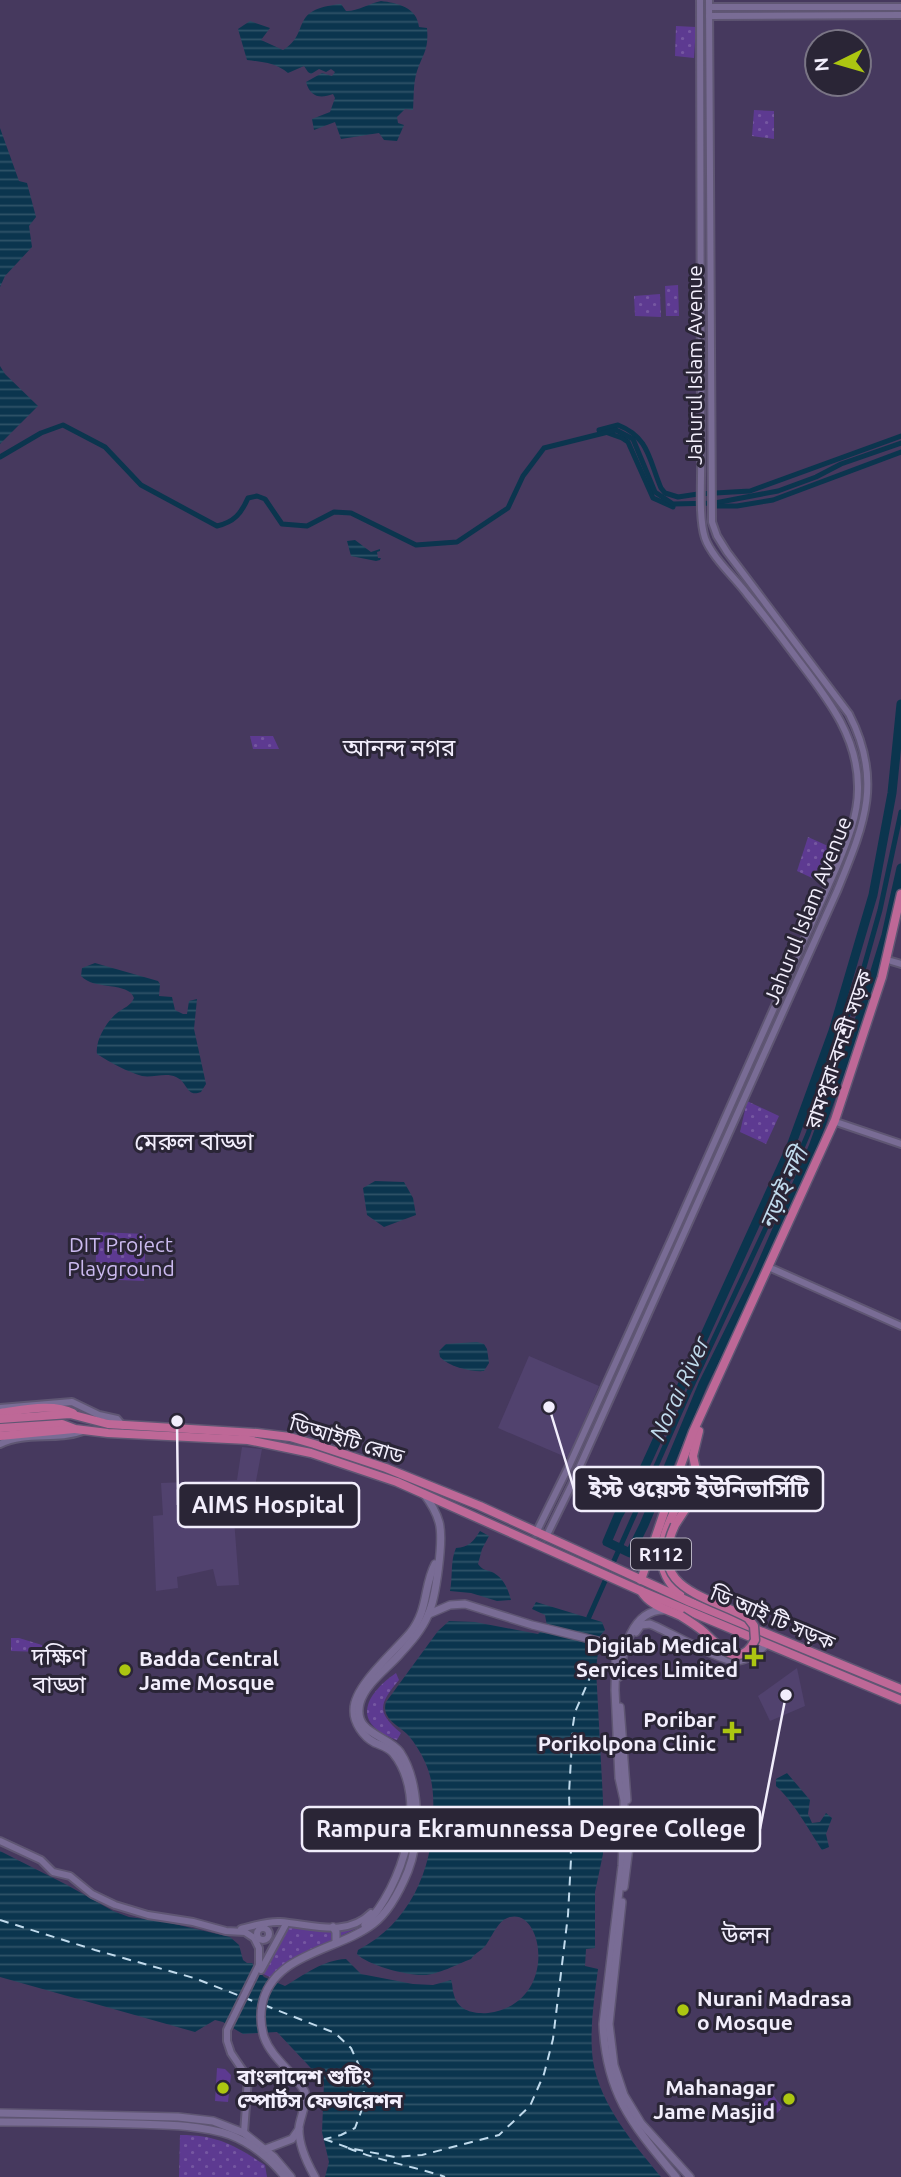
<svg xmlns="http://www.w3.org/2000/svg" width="901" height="2177" font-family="Ubuntu,'Noto Sans Bengali',sans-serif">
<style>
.built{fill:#51426e}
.green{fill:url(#green-dots)}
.pitch{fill:#5d3a91}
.water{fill:url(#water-rules)}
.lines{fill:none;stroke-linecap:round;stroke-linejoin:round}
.canal{stroke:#0b354e;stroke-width:5}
.river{stroke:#0b354e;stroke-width:9}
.ferry{stroke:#c0daec;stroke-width:2;stroke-dasharray:9 7;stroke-linecap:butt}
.tertiary-casing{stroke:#5f5673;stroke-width:10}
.secondary-casing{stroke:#5f5673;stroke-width:10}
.primary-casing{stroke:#5f5673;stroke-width:11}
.tertiary{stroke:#796c95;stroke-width:6}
.secondary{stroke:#796c95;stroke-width:7}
.primary{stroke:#be6897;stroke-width:8}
.primary-bridge-casing{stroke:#5f5673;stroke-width:11;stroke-linecap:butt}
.primary-bridge{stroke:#be6897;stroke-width:8}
.poi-dot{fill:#acc611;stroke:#2a2536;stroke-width:2.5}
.labels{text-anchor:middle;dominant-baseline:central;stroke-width:6;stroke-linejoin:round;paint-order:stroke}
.shield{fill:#2a2536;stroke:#b6b2c1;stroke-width:2}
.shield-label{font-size:19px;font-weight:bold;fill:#f2eefc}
.street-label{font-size:21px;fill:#f2eefc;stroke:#2a2536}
.park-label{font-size:21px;fill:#cbbaef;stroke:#2a2536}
.poi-label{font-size:21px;font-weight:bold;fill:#f2eefc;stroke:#2a2536;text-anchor:end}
.water-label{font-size:23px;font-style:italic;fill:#c0daec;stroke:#2a2536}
.quarter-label{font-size:24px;fill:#f2eefc;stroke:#2a2536}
.leader{fill:none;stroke:#f2eefc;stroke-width:2.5}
.callout-dot{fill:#f2eefc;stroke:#2a2536;stroke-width:2.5}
.callout{fill:#2a2536;stroke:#f2eefc;stroke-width:2.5}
.callout-label{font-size:23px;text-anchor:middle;font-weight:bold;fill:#f2eefc}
</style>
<defs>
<pattern id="green-dots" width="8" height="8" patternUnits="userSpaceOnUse" patternTransform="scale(1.75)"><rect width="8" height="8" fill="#5d3a91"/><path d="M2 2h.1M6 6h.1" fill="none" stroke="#7557a1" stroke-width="1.8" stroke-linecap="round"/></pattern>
<pattern id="water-rules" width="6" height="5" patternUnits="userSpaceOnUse" patternTransform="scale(1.75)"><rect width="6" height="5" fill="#0b354e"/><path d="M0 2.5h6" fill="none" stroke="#2f5368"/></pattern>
</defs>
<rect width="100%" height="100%" fill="#46395e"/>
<g class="built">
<polygon points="529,1356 599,1386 568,1458 498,1428"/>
<polygon points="242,1447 262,1449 256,1481 261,1517 234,1519 239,1585 217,1586 213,1569 177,1577 178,1588 156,1591 153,1516 163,1515 161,1483 237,1480"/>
<polygon points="797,1668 805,1706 770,1721 758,1696"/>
</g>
<g class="green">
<polygon points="676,26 696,27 694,58 675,56"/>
<polygon points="754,110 774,111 774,139 752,136"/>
<polygon points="678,285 679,316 666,316 665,286"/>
<polygon points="660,294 661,317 635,316 634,296"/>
<polygon points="250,736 273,736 279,749 253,749"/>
<polygon points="808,837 839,851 825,884 797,871"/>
<polygon points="747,1101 779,1116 766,1144 740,1132"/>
<polygon points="97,1232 146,1234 144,1281 95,1279"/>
<polygon points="11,1638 19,1638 42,1645 42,1652 11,1651"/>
<path d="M396,1673L399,1680C379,1704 376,1712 401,1733L397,1740C352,1724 363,1696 396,1673Z"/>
<path d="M288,1925C311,1932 335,1934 359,1927L293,1959L270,1977L261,1973Z"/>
<path d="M773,2095L782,2107C777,2116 765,2120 755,2123L747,2115Z"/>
<path d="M180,2135C218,2135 234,2145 265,2165L267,2177H179Z"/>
</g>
<polygon class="pitch" points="217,2068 225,2069 231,2075 228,2102 215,2101"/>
<g class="water">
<path d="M381,1C397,3 417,7 419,27L427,28C429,50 423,53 417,71C413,83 414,98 413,110L405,109L397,117L398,123L404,125L397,141L384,140L379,133L341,139L335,122L314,130L312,119L330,112L335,98L333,94C320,99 310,97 306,82L322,73L332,76L335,72L331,69L326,72L319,69L311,74L308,72L304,66L288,73C276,63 263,62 247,60L238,29L250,21L270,28L261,40L283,50C312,33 287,9 341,4L346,11C355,12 371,3 381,1Z"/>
<polygon points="0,128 19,181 27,183 36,217 29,226 32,247 5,276 0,287"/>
<polygon points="0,366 5,374 38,406 0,444"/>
<polygon points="355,540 371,552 380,549 380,551 377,552 378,558 381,558 380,560 376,561 351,556 347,541"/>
<path d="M95,963L158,981L160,984L159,996L172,997L175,1010L183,1014H187L189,1001L197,999L194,1029L206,1084L201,1092C186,1098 188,1082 176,1077C166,1072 153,1078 142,1076C128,1072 109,1062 97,1054C95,1041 106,1022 117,1013C124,1007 130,1007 134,998C128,981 95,991 81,976L82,968Z"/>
<polygon points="375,1181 404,1182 413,1198 416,1215 384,1227 367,1215 363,1188"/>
<path d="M477,1342L484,1344L487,1349L489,1363L484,1371C471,1372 449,1367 440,1357L439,1351L446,1344Z"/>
<path d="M480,1531L489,1536L482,1549L478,1564C484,1572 487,1569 494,1573C504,1579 508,1589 511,1600L497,1601L471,1593L450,1591C453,1577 450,1561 456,1548C469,1547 473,1542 480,1531Z"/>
<path d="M536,1602L602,1622L605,1630L600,1636L596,1669L603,1800V1854L595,1892V1948L586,1949L585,1966L598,1969C594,2000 589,2031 593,2061C600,2105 634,2144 661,2177H325L329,2162L322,2132L324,2082L277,2032L243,2034L223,2022L215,2020L195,2032L0,1977V1851L67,1885L113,1911L129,1917L166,1922L230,1937L239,1945L243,1960L247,1963H252L264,1977L285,1986C304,1975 323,1960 346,1959L361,1974L413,1984L433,1985L451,1980C453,1985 452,1990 454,1995C458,2011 474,2014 488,2013C559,2004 544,1908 510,1917C498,1920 493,1935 486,1945C481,1951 475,1953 471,1959C458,1964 437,1975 424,1975C408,1976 367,1965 357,1954L358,1950C409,1924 433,1870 433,1815C434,1797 433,1779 425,1762C421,1753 415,1743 408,1735C398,1725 381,1719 386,1702L438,1631L449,1621L475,1622L538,1634L547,1626L545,1615L532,1609Z"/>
<path d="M787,1773L810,1800L808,1814L812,1823L820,1822L826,1813L832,1818L826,1834L829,1847L822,1850C809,1830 793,1801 776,1786V1779Z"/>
</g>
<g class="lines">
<g class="canal">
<path d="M599,430L618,425C649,437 649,460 661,488L665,493L678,497L698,494L750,491L901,436"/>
<polyline points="608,433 622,438 628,442 653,498 673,507"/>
<path d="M0,457L41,433L63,425L105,447L141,485L217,526C234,522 241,514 248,498L257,496L265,499L282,524L307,526L334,512L351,513L416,545L457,542L508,508L523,476L544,448L616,430L633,439L655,492L673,504L715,503L778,491L816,477L841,464L901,443"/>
<polyline points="714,506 737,506 773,500 901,452"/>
<polyline points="589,1617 689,1392 790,1176 808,1134 864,967 880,910 901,812"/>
</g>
<polyline class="river" points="901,704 892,793 873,895 833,1031 791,1146 642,1473 618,1516 607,1542 630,1553 644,1525 703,1384 757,1275 813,1147 864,1007 886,935 901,868"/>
<g class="ferry">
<polyline points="0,1920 95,1950 194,1978 258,2003"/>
<polyline points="264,2005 335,2033 351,2048 361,2070 365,2101 355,2128 341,2135 325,2139"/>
<polyline points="324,2139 349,2148 395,2157 422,2155 499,2135 530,2106 544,2074 553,2039 568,1915 571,1859 569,1793 573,1725 575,1712 595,1666"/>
<path d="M348,2148C379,2161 413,2166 445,2177"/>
</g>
<g class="tertiary-casing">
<g id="tertiary">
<polyline points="709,7 900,7"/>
<polyline points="709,16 900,15"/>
<polyline points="891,961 901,964"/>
<polyline points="839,1123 901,1144"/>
<polyline points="773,1269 901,1326"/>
<polyline points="0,1408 72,1402 99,1415 117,1419 123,1426"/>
<path d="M0,1444C26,1431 56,1441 83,1431"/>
<path d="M536,1533L569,1466L671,1240L837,866C847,842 858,816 858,789C859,738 828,699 799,661C782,638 765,616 747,594C735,578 711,556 705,538C698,516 702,477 701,453L700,0"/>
<path d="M546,1537L571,1486L837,891C863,827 884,782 849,714L727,552L717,536L712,522L709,0"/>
<polyline points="0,1841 41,1860 53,1872 70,1876 92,1894 115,1905 148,1915 193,1922 226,1931 245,1932 254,1938 259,1948 259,1965 227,2030 227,2041 231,2053 248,2078 244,2133"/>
<circle cx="263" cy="1934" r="6"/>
<path d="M241,1929C252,1926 268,1921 280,1922C311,1924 346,1938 371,1913"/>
<polyline points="261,1970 286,1924"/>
</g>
</g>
<g class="secondary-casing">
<g id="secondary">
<path d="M429,1614L450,1605L465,1604L532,1625L602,1642L612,1647L616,1655L615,1690L619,1778L624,1800V1824L622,1866L603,2024C606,2095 633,2125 676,2177"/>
<path d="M636,1632L641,1625L650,1624C668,1631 721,1662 737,1661C749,1660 757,1652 766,1645"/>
<path d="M619,1677C623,1651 631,1610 664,1610"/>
<polyline points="620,1707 627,1800"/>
<polyline points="624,1887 629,1847 629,1818"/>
<polyline points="622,1902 609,2024 614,2065 624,2095 641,2123 690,2177"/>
<path d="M365,1925C402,1888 431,1799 393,1753C388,1747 382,1746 375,1743C363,1737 353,1722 354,1709C354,1686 395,1651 410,1633C429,1609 423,1587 435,1564"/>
<polyline points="333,1927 336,1932 336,1942"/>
<polyline points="0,2113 178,2117 213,2121 244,2133 274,2157 291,2177"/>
<path d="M0,2122C45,2122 90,2123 134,2124C165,2125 200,2125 230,2135C251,2143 271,2159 285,2177"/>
<polyline points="263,2150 292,2139 299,2129"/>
<path d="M315,2177C307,2163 298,2144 299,2127C301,2115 307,2104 305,2092C294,2072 272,2059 264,2037C261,2027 260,2016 262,2005C272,1953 338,1951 373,1924C389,1912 401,1888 408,1871C421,1838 420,1782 400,1752C388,1735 352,1734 360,1703C365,1684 388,1668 400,1654C410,1643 422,1630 428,1615C436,1598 444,1539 439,1522C436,1511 430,1502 424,1494"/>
</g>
</g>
<g class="primary-casing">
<g id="primary">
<path d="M0,1413C23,1410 52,1403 73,1413"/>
<polyline points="0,1419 70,1414 108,1424 257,1433 290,1437 314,1444 386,1468 480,1506 690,1602 901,1689"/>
<polyline points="0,1428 62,1424 75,1429 108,1433 248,1440 311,1453 397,1482 641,1591 901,1700"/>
<polyline points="0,1436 74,1429"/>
<polyline points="698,1479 693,1456 699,1431"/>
<path d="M675,1480L689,1475C714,1484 697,1509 683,1500C678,1498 675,1491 673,1486L693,1432L835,1120L882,977L901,894"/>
<polyline points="675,1525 690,1502"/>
<polyline points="641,1580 673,1486"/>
<path d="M641,1591C650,1606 666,1609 681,1616"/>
<path d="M680,1594C647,1564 665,1532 680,1498"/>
</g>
</g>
<use href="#tertiary" class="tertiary"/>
<use href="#secondary" class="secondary"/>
<use href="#primary" class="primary"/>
<g class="primary-bridge-casing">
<path id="primary-bridge" d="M675,1525C645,1589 706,1595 748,1618L754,1626L755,1640C739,1671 720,1647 704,1632C697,1626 689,1621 681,1616"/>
</g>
<use href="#primary-bridge" class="primary-bridge"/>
</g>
<g class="poi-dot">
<path d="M750.5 1646.5h7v7h7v7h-7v7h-7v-7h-7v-7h7z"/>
<circle cx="125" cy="1670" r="7"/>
<path d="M728.5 1720.5h7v7h7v7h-7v7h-7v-7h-7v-7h7z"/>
<circle cx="683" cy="2010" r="7"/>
<circle cx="223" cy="2088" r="7"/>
<circle cx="789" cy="2099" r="7"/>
</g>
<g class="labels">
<rect class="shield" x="631" y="1538.5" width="60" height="31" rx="5"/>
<g class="shield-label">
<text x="661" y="1554">R112</text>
</g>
<g class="street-label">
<text transform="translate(694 365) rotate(-90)">Jahurul Islam Avenue</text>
<text transform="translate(807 910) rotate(-68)">Jahurul Islam Avenue</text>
<text transform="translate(838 1049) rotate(-71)">রামপুরা-বনশ্রী সড়ক</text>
<text transform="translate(347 1439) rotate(17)">ডিআইটি রোড</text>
<text transform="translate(773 1617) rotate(23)">ডি আই টি সড়ক</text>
</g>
<g class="park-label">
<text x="121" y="1244">DIT Project<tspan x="121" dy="24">Playground</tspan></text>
</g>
<g class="poi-label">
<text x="738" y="1645">Digilab Medical<tspan x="738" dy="24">Services Limited</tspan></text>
<text x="139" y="1658" text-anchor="start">Badda Central<tspan x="139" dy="24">Jame Mosque</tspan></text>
<text x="716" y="1719">Poribar<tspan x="716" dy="24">Porikolpona Clinic</tspan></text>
<text x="697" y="1998" text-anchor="start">Nurani Madrasa<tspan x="697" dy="24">o Mosque</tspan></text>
<text x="237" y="2076" text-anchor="start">বাংলাদেশ শুটিং<tspan x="237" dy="24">স্পোর্টস ফেডারেশন</tspan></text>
<text x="775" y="2087">Mahanagar<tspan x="775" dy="24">Jame Masjid</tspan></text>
</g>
<g class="water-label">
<text transform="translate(783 1188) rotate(-66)">নড়াই নদী</text>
<text transform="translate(679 1388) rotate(-65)">Norai River</text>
</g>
<g class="quarter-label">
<text x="399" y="747">আনন্দ নগর</text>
<text x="194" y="1141">মেরুল বাড্ডা</text>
<text x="59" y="1656">দক্ষিণ<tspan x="59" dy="28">বাড্ডা</tspan></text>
<text x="746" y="1934">উলন</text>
</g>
</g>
<path class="leader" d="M549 1407L574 1489M177 1421L178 1505M786 1695L760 1829"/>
<g class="callout-dot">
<circle cx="549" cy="1407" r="7"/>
<circle cx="177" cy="1421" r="7"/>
<circle cx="786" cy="1695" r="7"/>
</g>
<g class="callout">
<rect x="574" y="1467" width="249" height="44" rx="7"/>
<rect x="178" y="1483" width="181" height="44" rx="7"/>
<rect x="302" y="1807" width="458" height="44" rx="7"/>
</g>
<g class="callout-label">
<text x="699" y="1497">ইস্ট ওয়েস্ট ইউনিভার্সিটি</text>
<text x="268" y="1513">AIMS Hospital</text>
<text x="531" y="1837">Rampura Ekramunnessa Degree College</text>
</g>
<g transform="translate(838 63) rotate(265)"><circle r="33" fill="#2a2536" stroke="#7a7585" stroke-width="2"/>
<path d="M0-5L12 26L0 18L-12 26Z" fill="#acc611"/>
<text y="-10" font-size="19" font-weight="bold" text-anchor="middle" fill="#f2eefc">N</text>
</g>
</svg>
